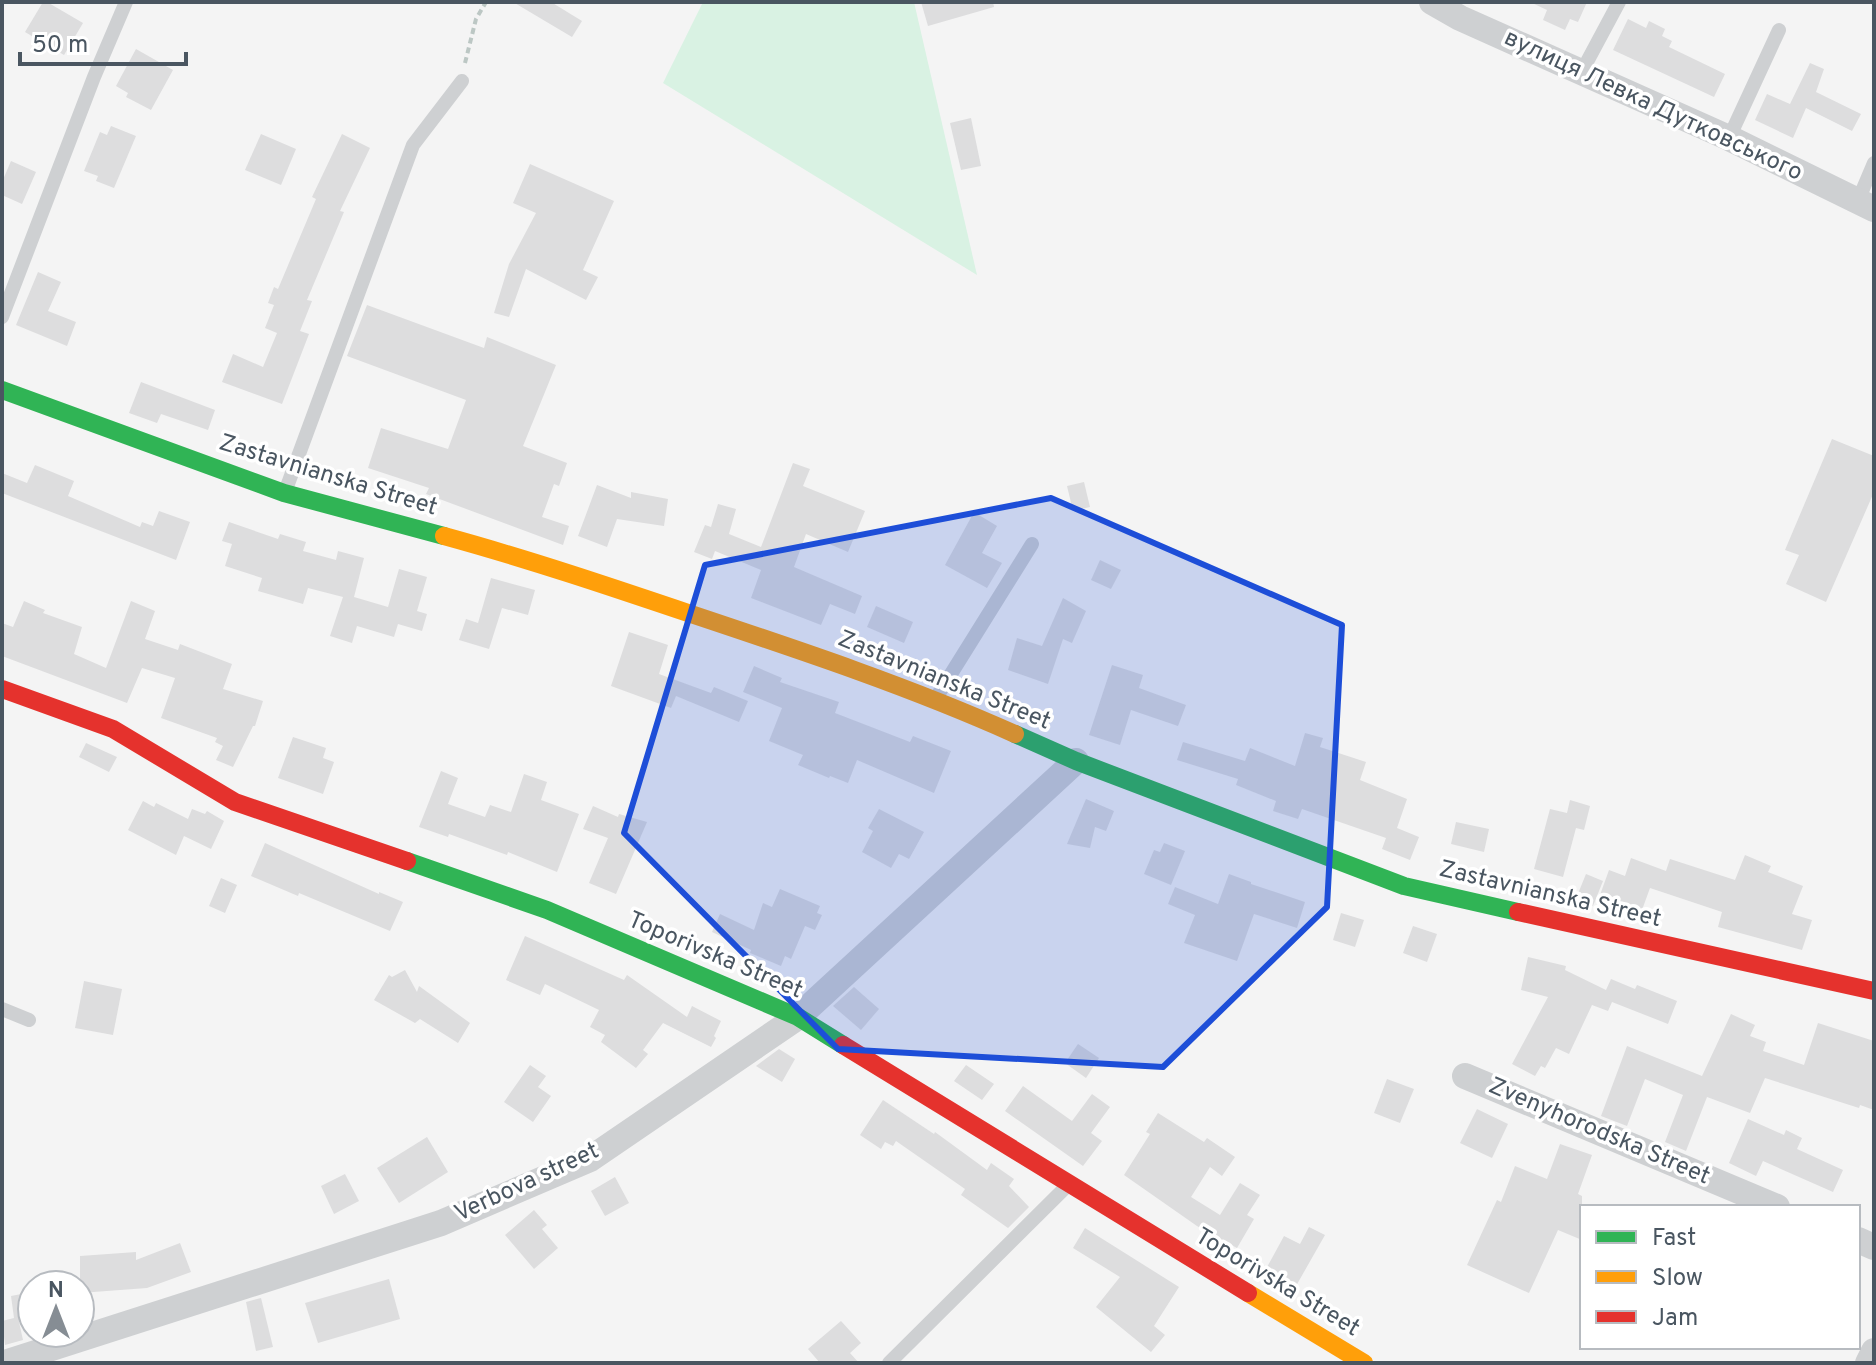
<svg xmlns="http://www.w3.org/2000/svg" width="1876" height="1365" font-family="Overpass,sans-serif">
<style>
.green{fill:#d9f2e3}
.building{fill:#ddddde}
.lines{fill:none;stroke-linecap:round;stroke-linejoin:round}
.path{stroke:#bcc7c4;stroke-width:4;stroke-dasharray:6 4;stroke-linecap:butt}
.lane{stroke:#ced0d2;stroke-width:14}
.street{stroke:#ced0d2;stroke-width:26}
.fast{stroke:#30b455;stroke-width:18}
.slow{stroke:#ff9f0a;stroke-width:18}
.jam{stroke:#e5322d;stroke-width:18}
.marked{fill:#1d4ed8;fill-opacity:0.2;stroke:#1d4ed8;stroke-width:6;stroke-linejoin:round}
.labels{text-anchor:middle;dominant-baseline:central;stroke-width:7;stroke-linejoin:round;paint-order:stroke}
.street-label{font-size:24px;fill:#4a5661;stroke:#fff}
</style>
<rect width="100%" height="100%" fill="#f4f4f4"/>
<polygon class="green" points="703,2 914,2 977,275 663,83"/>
<g class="building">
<polygon points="43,2 47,2 83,23 64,55 25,32"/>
<polygon points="513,2 551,2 582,21 572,37"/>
<polygon points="921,2 993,2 994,7 928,26"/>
<polygon points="1530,2 1587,2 1578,22 1570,19 1565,30 1543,20 1547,10"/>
<polygon points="1628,19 1646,28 1649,21 1665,29 1662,36 1672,41 1669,47 1725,74 1714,97 1613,50"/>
<polygon points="136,49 173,70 151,110 126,97 128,93 116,86"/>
<polygon points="1810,63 1824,69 1816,92 1861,114 1852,131 1806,108 1793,138 1755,120 1767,94 1790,104"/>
<polygon points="971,118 981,166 961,170 950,123"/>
<polygon points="111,126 136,136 114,188 96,181 98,176 84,171 100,132 107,135"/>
<polygon points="261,134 296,149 281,185 245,170"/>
<polygon points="342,134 370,148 340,211 344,212 307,300 312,301 300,331 309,334 282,404 222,382 233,354 263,367 277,333 265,328 274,305 268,303 274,287 278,289 316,199 312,197"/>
<polygon points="11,161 36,172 22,204 2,195 2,182"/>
<polygon points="530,164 614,201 583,270 598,277 586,300 526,269 509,317 494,313 509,264 536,213 513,203"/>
<polygon points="38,272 61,282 48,311 76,322 67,346 16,325"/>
<polygon points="367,305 484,348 487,337 556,365 523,446 567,463 559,486 554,484 542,517 569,526 563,545 426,494 429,488 368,468 381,428 448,449 466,400 347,356"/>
<polygon points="141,382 215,410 208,430 161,414 157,423 129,413"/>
<polygon points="1832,439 1874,456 1874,492 1826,602 1786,584 1799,555 1785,550"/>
<polygon points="793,463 810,469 803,486 865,511 848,552 806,534 794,567 862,596 855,614 830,604 821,625 751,598 761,570 715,551 712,559 694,552 705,525 711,527 718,504 736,509 729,534 761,547"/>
<polygon points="35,465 74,481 68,496 140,527 142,522 153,526 159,511 190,522 176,560 2,493 2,473 27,483"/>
<polygon points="1084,482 1090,507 1073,511 1067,486"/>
<polygon points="597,485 631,498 631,492 668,499 664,526 617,519 607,547 578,536"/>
<polygon points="974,512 997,526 982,553 1002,563 987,588 945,565"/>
<polygon points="229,522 278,539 280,534 306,542 303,551 336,560 338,551 364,558 354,597 388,607 399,569 427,577 417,611 427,614 422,631 398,624 394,637 357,626 352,643 330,636 343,597 308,588 303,604 258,591 262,578 225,566 232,544 222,541"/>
<polygon points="1100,560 1121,570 1111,589 1091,580"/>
<polygon points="491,578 535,590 528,615 502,608 489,649 459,640 466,619 478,623"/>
<polygon points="1063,598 1086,611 1072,643 1063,639 1048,684 1008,670 1017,638 1042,646"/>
<polygon points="24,601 45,610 43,613 82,627 74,654 106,668 131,601 155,611 145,639 178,650 180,644 232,664 223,689 263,701 255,726 253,726 233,767 216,760 223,746 215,742 217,738 161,718 175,678 142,668 127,703 2,656 2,623 13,627"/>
<polygon points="876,606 913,622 904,643 867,627"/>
<polygon points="629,632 668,645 659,674 711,693 714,687 748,701 739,722 676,696 671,708 611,686"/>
<polygon points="1112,665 1143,675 1139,688 1186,705 1178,726 1131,710 1120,745 1089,735"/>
<polygon points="754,666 782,678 780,682 839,702 835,713 910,742 913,736 951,751 934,793 857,760 848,783 830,776 829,778 798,765 803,755 769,741 782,708 743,692"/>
<polygon points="1305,733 1323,738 1320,747 1366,762 1360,780 1407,799 1397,828 1419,837 1410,860 1382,849 1386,838 1302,809 1298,819 1273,811 1276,801 1236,785 1238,779 1177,760 1183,742 1245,761 1250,748 1295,766"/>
<polygon points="293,737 326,748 323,758 334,762 323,794 278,778"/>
<polygon points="86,743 117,757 109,772 79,757"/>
<polygon points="441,771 458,778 448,804 485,817 490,805 511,812 524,774 547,782 541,800 579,814 557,872 508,852 507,855 449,834 448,837 419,827"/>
<polygon points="1086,799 1114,811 1106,831 1095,827 1090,848 1067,844"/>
<polygon points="1570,800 1590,806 1584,830 1576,828 1563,877 1534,869 1550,809 1567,813"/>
<polygon points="143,801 154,807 156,803 188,819 192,809 205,814 207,811 224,821 211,849 184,836 176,855 128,830"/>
<polygon points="593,806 618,817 619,814 647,822 616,894 589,883 608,838 583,829"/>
<polygon points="879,809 924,832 909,859 899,854 891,868 862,852 873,831 868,828"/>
<polygon points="1456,822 1489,829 1484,852 1451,844"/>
<polygon points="265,843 379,894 379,892 403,902 390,931 299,893 298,896 251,876"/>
<polygon points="1164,843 1185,851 1171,885 1144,874 1154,850 1160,852"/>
<polygon points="1745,855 1771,866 1768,872 1803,886 1792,914 1812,920 1802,950 1718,927 1722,912 1650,888 1642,910 1600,895 1609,870 1625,876 1631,858 1666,871 1670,859 1735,880"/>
<polygon points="1229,874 1251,882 1251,884 1305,902 1297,928 1254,914 1237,961 1184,943 1195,915 1168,904 1175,887 1218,904"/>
<polygon points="1586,874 1603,881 1593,906 1575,901"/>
<polygon points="221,878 237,885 225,913 209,906"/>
<polygon points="780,889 820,906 817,913 822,915 815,930 805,926 791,959 785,956 781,966 750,953 751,950 712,932 720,914 754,930 763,903 772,907"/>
<polygon points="1341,913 1364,920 1355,947 1333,940"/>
<polygon points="1413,926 1437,934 1427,962 1403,953"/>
<polygon points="525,936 624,980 627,975 687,1017 692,1006 721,1021 714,1036 716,1038 711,1047 663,1023 643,1050 648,1054 636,1068 601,1042 605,1035 590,1027 599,1010 545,984 540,995 506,980"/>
<polygon points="1528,957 1566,966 1565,970 1606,990 1611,979 1635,989 1637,985 1677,1001 1668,1024 1612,1002 1608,1011 1592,1005 1569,1054 1556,1048 1545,1068 1541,1066 1535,1076 1512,1064 1548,997 1521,990"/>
<polygon points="405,970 417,992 419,986 470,1023 458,1043 420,1019 415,1023 374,1000 389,975 392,977"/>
<polygon points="84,981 122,989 113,1035 75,1028"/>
<polygon points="854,987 879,1009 861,1030 833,1006"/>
<polygon points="1731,1014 1755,1025 1750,1036 1766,1042 1763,1051 1804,1065 1818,1023 1874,1041 1874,1110 1860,1105 1859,1108 1765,1078 1750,1113 1707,1097 1686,1151 1665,1142 1683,1095 1645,1079 1627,1126 1601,1116 1627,1046 1702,1076"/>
<polygon points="1078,1044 1099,1058 1086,1078 1065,1063"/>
<polygon points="779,1049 795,1059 782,1082 756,1066"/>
<polygon points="530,1065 546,1076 538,1087 551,1096 533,1122 504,1102"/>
<polygon points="966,1065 994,1084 982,1100 954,1081"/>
<polygon points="1387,1079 1414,1089 1400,1123 1374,1113"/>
<polygon points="1023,1086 1072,1121 1092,1094 1110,1107 1091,1133 1102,1141 1083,1166 1005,1111"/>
<polygon points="883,1100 934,1134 935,1132 987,1170 991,1163 1014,1179 1009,1186 1029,1207 1008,1228 961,1195 965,1189 896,1141 893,1146 885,1142 881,1149 860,1135"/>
<polygon points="1477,1109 1508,1124 1492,1158 1460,1143"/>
<polygon points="1158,1113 1204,1142 1207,1138 1235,1157 1222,1176 1210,1167 1191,1197 1220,1215 1240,1183 1260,1195 1247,1215 1254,1219 1237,1248 1197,1226 1124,1175 1150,1134 1146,1132"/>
<polygon points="1748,1119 1784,1135 1786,1130 1802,1138 1797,1149 1843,1170 1833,1192 1763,1161 1756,1176 1729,1163"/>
<polygon points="427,1137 448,1172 399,1203 377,1168"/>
<polygon points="1560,1144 1592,1155 1578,1194 1582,1196 1582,1240 1558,1230 1529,1293 1467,1265 1497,1200 1501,1202 1515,1166 1547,1179"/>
<polygon points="345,1174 359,1201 334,1214 321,1186"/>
<polygon points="615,1177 629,1203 605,1216 591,1191"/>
<polygon points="534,1210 547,1225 542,1229 558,1248 534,1269 505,1235"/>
<polygon points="1309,1227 1325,1235 1296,1286 1266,1269 1284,1236 1300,1244"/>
<polygon points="1085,1228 1179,1287 1154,1326 1165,1335 1151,1352 1096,1307 1120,1277 1073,1248"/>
<polygon points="180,1243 191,1272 147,1288 80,1293 80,1256 136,1252 136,1260"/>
<polygon points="389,1279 400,1319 318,1343 305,1303"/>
<polygon points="32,1292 32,1321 19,1322 23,1340 5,1345 2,1321 14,1318 11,1296"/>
<polygon points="261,1298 273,1347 256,1351 246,1302"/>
<polygon points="841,1321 861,1343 850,1353 859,1363 820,1363 808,1349"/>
</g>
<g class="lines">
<polyline class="path" points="465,63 476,19 486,2"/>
<g class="lane">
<polyline points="1581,73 1619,2"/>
<polyline points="1729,138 1779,30"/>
<polyline points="1857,203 1874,163"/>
<polyline points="2,317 94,77 126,2"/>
<polyline points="285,492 413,145 462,81"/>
<polyline points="936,698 1032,544"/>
<polyline points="2,1009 29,1020"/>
<polyline points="889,1363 1068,1185"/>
</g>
<g class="street">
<polyline points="1432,2 1460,18 1729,138 1874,209"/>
<polyline points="1465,1076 1777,1207"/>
<polyline points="1858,1240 1874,1247"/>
<polyline points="5,1363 441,1223 590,1159 798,1017 1076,761"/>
<polyline points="1868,1363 1874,1351"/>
</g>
<g class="fast">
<polyline points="2,390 284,493 444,536"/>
<polyline points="1015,734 1076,761 1404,886 1518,912"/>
<polyline points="407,861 547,910 798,1017 843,1045"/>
</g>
<g class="slow">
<path d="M444,536C528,559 611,587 694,615C802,651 910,687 1015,734"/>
<polyline points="1248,1293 1364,1363"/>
</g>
<g class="jam">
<polyline points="2,689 113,729 235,802 407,861"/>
<polyline points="1518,912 1874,991"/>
<polyline points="843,1045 1248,1293"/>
</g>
</g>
<path class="marked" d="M1051,498L1342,625L1327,907L1163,1067L838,1049L624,833L705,565Z"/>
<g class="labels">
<g class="street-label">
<text transform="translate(1653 106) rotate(25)">вулиця Левка Дутковського</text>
<text transform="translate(328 476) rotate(17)">Zastavnianska Street</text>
<text transform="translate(944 681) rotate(22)">Zastavnianska Street</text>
<text transform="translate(1550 895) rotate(13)">Zastavnianska Street</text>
<text transform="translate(715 956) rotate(23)">Toporivska Street</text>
<text transform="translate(1599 1132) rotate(23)">Zvenyhorodska Street</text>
<text transform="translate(527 1183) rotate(-25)">Verbova street</text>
<text transform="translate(1277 1283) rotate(31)">Toporivska Street</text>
</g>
</g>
<rect width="1876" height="1365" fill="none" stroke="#4a5661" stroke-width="8"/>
<rect x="1580" y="1205" width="280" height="144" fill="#ffffff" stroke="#b7bbc0" stroke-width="2"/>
<rect x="1596" y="1231" width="40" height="12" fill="#30b455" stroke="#b7bbc0" stroke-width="2"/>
<text x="1652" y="1245" font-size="24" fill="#4a5661">Fast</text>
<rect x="1596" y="1271" width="40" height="12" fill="#ff9f0a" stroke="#b7bbc0" stroke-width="2"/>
<text x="1652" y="1285" font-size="24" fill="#4a5661">Slow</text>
<rect x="1596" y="1311" width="40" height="12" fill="#e5322d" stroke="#b7bbc0" stroke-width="2"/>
<text x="1652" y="1325" font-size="24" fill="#4a5661">Jam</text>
<g transform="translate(56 1309)"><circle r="38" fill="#ffffff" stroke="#b7bbc0" stroke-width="2"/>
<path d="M0-6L14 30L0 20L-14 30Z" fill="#868d94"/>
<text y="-12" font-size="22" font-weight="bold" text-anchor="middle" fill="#4a5661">N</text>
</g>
<path d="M20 52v12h166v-12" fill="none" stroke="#4a5661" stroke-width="4"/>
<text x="32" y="52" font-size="24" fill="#4a5661" stroke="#ffffff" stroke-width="6" paint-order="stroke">50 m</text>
</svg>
